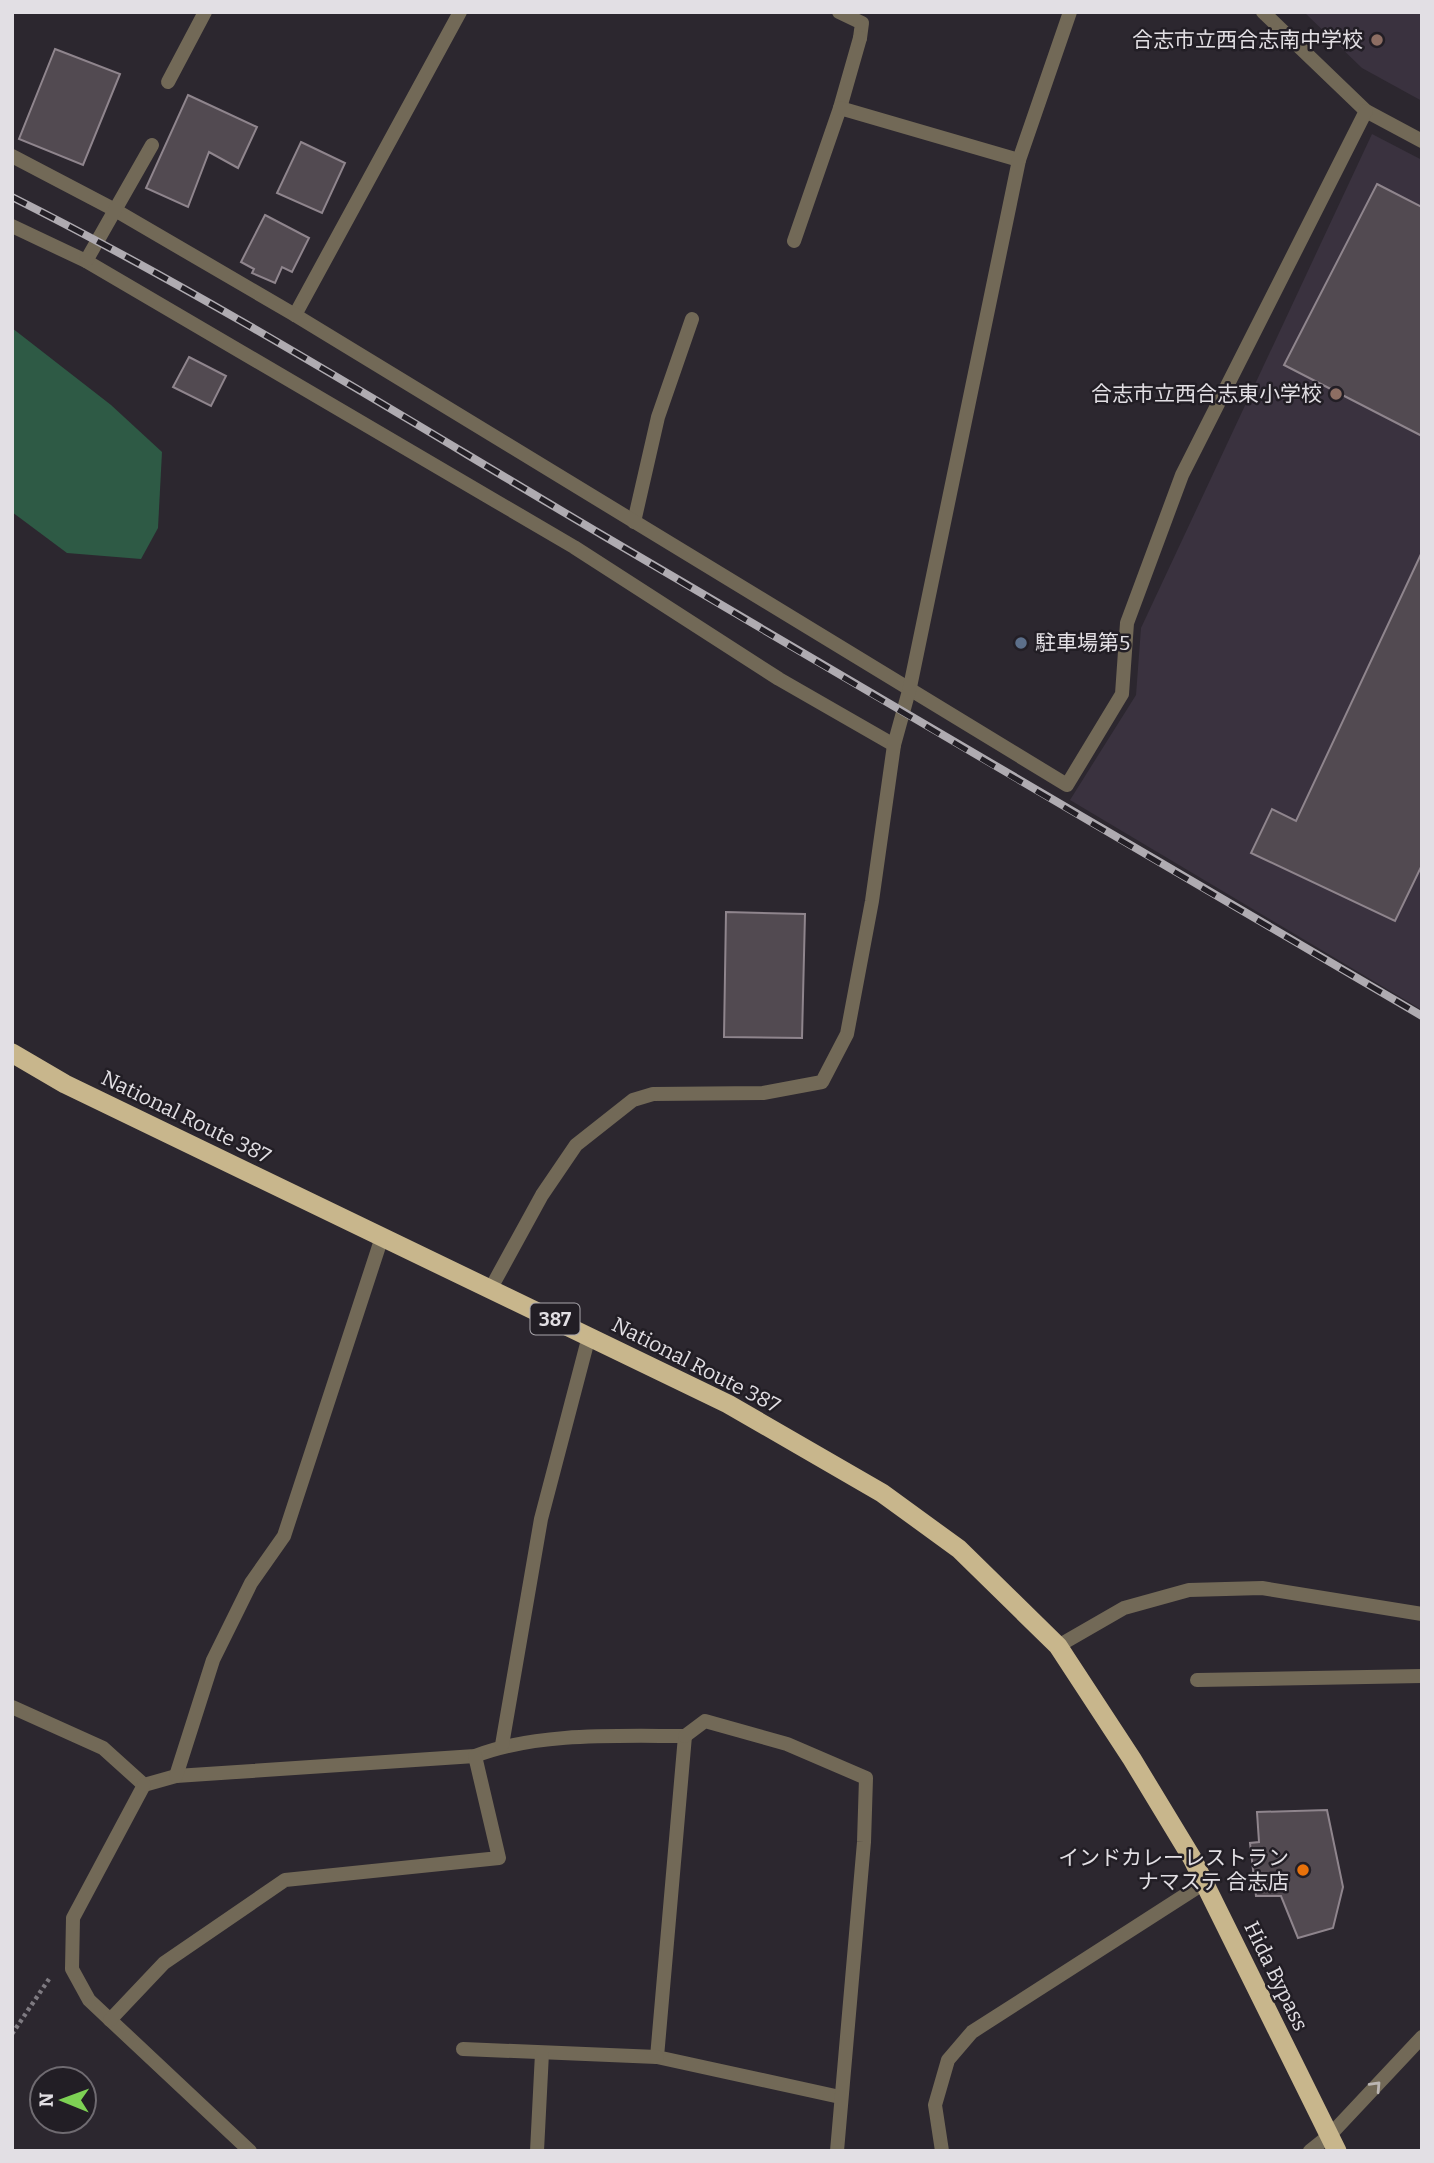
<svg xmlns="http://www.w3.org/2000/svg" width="1434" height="2163" font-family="Bitter,'Noto Sans JP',serif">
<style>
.built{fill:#3a323f}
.green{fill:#2e5a45}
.building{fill:#524a51;stroke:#8f858d;stroke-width:2}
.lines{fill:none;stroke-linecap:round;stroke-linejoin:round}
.path{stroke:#7e7a81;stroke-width:4.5;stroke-dasharray:3.5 3.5;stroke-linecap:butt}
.service{stroke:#726957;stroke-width:14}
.minor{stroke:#726957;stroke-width:14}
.tertiary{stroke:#726957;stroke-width:14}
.trunk{stroke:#c8b68c;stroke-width:19}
.rail-casing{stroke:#afabb1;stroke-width:8}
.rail{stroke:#221e25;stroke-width:5;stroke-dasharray:16;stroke-linecap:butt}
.oneway{stroke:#bbb6b3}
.education-dot{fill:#8d6e63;stroke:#221e25;stroke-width:2.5}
.service-dot{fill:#5c6f8a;stroke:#221e25;stroke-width:2.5}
.food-dot{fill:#e8710a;stroke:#221e25;stroke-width:2.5}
.labels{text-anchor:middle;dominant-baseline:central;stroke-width:5;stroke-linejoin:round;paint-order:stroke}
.shield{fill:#221e25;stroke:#a8a5ab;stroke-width:2}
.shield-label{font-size:19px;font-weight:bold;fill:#e2dfe4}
.poi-label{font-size:21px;fill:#e2dfe4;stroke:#221e25;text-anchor:end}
.street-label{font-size:21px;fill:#e2dfe4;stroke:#221e25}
</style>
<rect width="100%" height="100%" fill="#2c272f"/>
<g class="built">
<polygon points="1304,12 1422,12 1422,101 1362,68"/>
<polygon points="1372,134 1422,160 1422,1010 1070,800 1136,695 1141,628"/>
</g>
<polygon class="green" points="12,328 111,405 162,452 158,528 141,559 67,553 12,512"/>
<g class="building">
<polygon points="55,49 120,74 83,165 19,139"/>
<polygon points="188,95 257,127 238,168 209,152 188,207 146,188"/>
<polygon points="301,142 345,163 322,213 277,193"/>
<polygon points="1377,184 1422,207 1422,436 1284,365"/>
<polygon points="265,215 309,238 292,272 282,267 275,283 252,273 254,269 241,262"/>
<polygon points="189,357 226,376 211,406 173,387"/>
<polygon points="1422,552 1422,865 1395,921 1251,853 1272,809 1296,821"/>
<polygon points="726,912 805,914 802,1038 724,1037"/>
<polygon points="1327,1810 1343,1887 1333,1928 1298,1938 1281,1896 1256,1896 1250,1843 1259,1842 1257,1812"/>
</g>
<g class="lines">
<polyline class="path" points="12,2034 49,1979"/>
<g class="service">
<polyline points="839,12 862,23 860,38"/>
<polyline points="295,315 460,12"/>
<polyline points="634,522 658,417 692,319"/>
<polyline points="1197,1680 1422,1676"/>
<polyline points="942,2151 935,2105 948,2060 972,2032 1204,1883"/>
</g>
<g class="minor">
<polyline points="1263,12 1366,111 1422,141"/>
<polyline points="168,82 205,12"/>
<polyline points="840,108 860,38"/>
<polyline points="12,156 115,210 295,315 1067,785 1122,694 1127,623 1182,475 1366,111"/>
<polyline points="12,226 86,261 574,547 779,679 894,745"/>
<polyline points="794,241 840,108 1019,160"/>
<polyline points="86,261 152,145"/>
<polyline points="491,1288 542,1195 576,1145 633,1100 653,1094 763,1093 822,1082 847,1034 872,901 894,745 910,687 1019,160 1070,12"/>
<path d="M12,1707L103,1748L144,1785L176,1776L475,1756C537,1732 619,1736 685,1736L657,2057L840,2097"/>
<polyline points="685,1736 705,1721 787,1744 866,1778 864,1842 837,2151"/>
<polyline points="502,1745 541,1519 589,1336"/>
<polyline points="176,1776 213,1660 251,1583 284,1536 382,1237"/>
<polyline points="144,1785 73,1918 72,1969 89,2000 250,2151"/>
<polyline points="110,2020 164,1963 285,1880 499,1858 475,1756"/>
<polyline points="463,2049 657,2057"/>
<polyline points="537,2151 542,2053"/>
<polyline points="1310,2151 1330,2135 1422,2037"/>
</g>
<polyline class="tertiary" points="1058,1646 1124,1608 1189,1590 1262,1588 1422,1614"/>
<polyline class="trunk" points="12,1053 65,1084 728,1404 882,1493 959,1549 1058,1646 1132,1759 1192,1858 1337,2151"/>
<g class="rail-casing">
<path id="rail" d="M12,197C217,300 412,423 609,539C879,699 1150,858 1422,1016"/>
</g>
<use href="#rail" class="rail"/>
</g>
<defs><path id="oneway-chevron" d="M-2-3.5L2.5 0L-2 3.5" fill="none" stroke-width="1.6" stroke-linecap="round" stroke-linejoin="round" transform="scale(1.75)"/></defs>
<use class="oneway" href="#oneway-chevron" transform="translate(1376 2086) rotate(-47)"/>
<g class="education-dot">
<circle cx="1377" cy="40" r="7"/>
<circle cx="1336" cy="394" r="7"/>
</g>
<circle class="service-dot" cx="1021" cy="643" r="7"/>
<circle class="food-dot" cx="1303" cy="1870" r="7"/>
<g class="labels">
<rect class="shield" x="530.5" y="1303.5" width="49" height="31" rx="5"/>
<g class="shield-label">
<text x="555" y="1319">387</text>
</g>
<g class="poi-label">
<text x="1363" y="40">合志市立西合志南中学校</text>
<text x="1322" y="394">合志市立西合志東小学校</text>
<text x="1035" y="643" text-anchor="start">駐車場第5</text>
<text x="1289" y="1858">インドカレーレストラン<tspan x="1289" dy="24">ナマステ 合志店</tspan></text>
</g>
<g class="street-label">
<text transform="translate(186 1117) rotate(26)">National Route 387</text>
<text transform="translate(696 1365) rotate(27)">National Route 387</text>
<text transform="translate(1276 1976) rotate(64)">Hida Bypass</text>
</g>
</g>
<rect width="1434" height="2163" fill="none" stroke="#e2dfe4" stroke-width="28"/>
<g transform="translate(63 2100) rotate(271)"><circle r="33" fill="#221e25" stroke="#6f6b71" stroke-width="2"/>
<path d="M0-5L12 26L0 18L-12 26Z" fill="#7dd154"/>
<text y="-10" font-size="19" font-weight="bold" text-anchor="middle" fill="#e2dfe4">N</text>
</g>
</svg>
